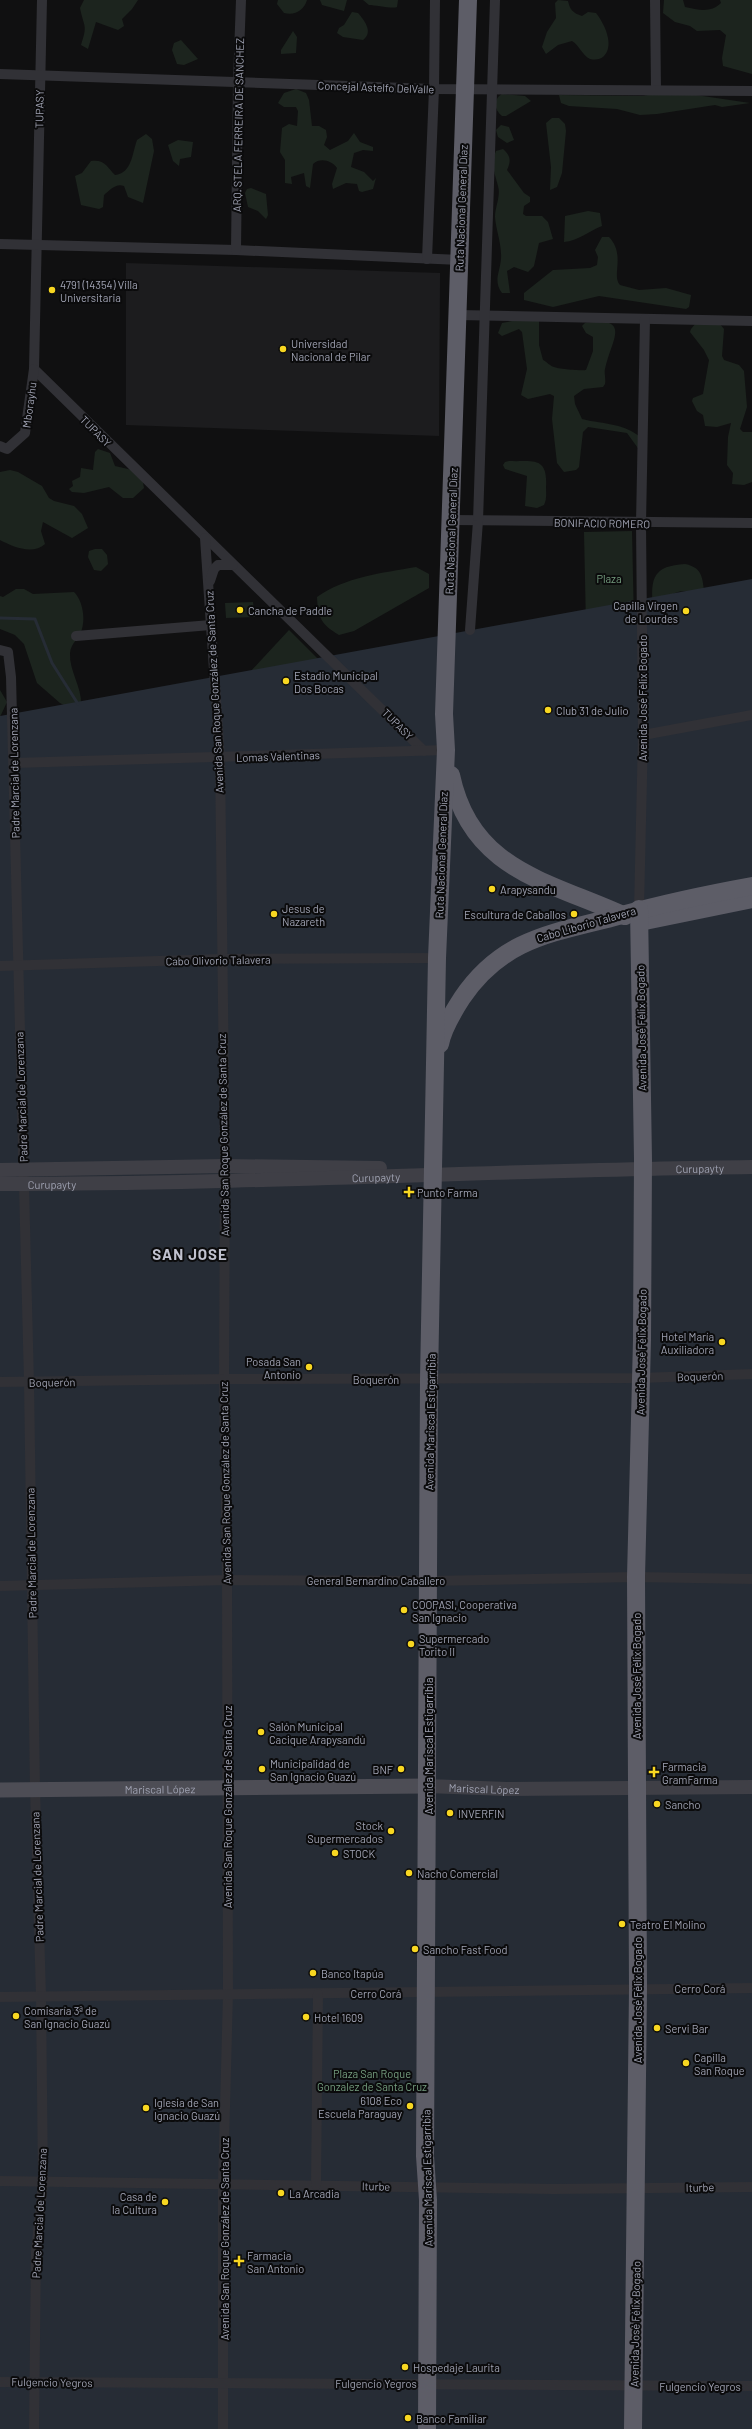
<svg xmlns="http://www.w3.org/2000/svg" width="752" height="2429" font-family="Barlow,sans-serif">
<style>
.built{fill:#1c1c1e}
.green{fill:#1c241e}
.water{fill:#262c35}
.lines{fill:none;stroke-linecap:round;stroke-linejoin:round}
.stream{stroke:#262c35;stroke-width:3}
.street{stroke:#313136;stroke-width:10}
.secondary{stroke:#3f3f46;stroke-width:14}
.primary{stroke:#4d4d55;stroke-width:15}
.highway{stroke:#5d5d67;stroke-width:18}
.poi-dot{fill:#f8d721;stroke:#0b0b0c;stroke-width:1.5}
.labels{text-anchor:middle;dominant-baseline:central;stroke-width:4;stroke-linejoin:round;paint-order:stroke}
.street-label{font-size:11px;fill:#a0a3b3;stroke:#0b0b0c}
.poi-label{font-size:11px;fill:#a0a3b3;stroke:#0b0b0c;text-anchor:start}
.park-label{font-size:11px;fill:#769f80;stroke:#0b0b0c}
.district-label{font-size:15px;font-weight:bold;letter-spacing:1px;fill:#c1c2cf;stroke:#0b0b0c}
</style>
<rect width="100%" height="100%" fill="#101011"/>
<polygon class="built" points="126,263 440,273 439,436 126,425"/>
<g class="green">
<path d="M84,0H138L132,9L122,19L124,26L118,30L96,22L88,49L81,45C88,24 84,28 80,8Z"/>
<path d="M307,0C304,10 295,16 284,13L277,4L278,0Z"/>
<polygon points="320,0 347,0 344,11 322,5"/>
<path d="M363,0H398L397,7C393,9 375,5 369,5Z"/>
<path d="M558,0L568,1C570,10 573,13 582,16L588,12L596,13C604,23 615,45 604,56C600,60 595,60 590,59C583,56 579,45 572,41L558,45L546,54L542,47L547,32L556,18L555,3Z"/>
<path d="M664,0H683L685,7C699,10 711,13 721,3L720,0H752V74L723,66L722,58L726,35L720,30L697,31L690,26L675,22L663,13Z"/>
<path d="M352,12L358,13C364,20 374,32 363,40L343,37L337,33L339,28L344,25Z"/>
<polygon points="293,31 297,37 296,53 281,54 281,50"/>
<polygon points="181,40 198,59 184,65 177,64 172,50 174,43"/>
<path d="M296,89L306,93L309,100L312,126H319L326,130L327,137L324,145L330,150L348,141L354,133L360,142L373,147V151L363,150L354,153L351,167L364,172L373,181L376,178L373,189L362,192L359,191L357,184L346,183L333,189L332,184L337,168C332,161 321,157 313,164L310,188L306,186L304,173L291,177L292,184L285,183V160L280,152L282,128L289,124L297,126L298,111L296,107H284L278,103L284,93Z"/>
<polygon points="658,93 696,95 750,103 722,107 715,105 657,114 640,115 617,109 569,106 561,103 559,95 643,96"/>
<path d="M502,94L525,96L531,101L506,116H502C494,110 493,99 502,94Z"/>
<polygon points="552,118 559,118 565,124 566,131 562,173 557,187 550,190 551,167 546,123"/>
<polygon points="501,125 509,127 514,140 507,143 498,137 496,130"/>
<path d="M146,134L152,139L154,151L143,203L128,197L124,186C116,183 110,190 104,195L103,207L99,209L81,205L75,176L82,173L91,161C105,159 107,167 115,175C132,173 132,154 137,140Z"/>
<polygon points="178,140 193,142 191,157 180,159 179,166 173,161 168,145"/>
<path d="M503,149C511,156 511,161 507,170L524,193L530,197V202L524,206L523,214L526,216H542L548,222L553,239L539,243L534,266L528,272L514,267L507,271L510,293H502C493,281 500,272 501,259C502,244 496,231 495,217C495,207 501,196 498,186C495,173 490,165 496,151Z"/>
<polygon points="251,188 266,194 268,215 266,219 258,211 248,207 245,193 247,189"/>
<path d="M588,211L600,213L602,226C589,231 578,241 564,242L565,216Z"/>
<path d="M602,237H609C626,255 611,276 620,285L639,290L666,288L691,295L689,307L686,309L599,296L553,307L524,300V293L553,270L590,268L597,265L598,257L595,250Z"/>
<path d="M528,318L539,321V345L543,360C547,362 550,366 554,367C558,369 583,371 586,370L593,351V337L586,333L582,326L585,323C633,316 611,340 605,369C604,373 606,379 605,384L603,387L584,389L574,396L575,404L582,419C606,425 622,422 643,439L640,451L627,433L588,427L583,432L579,467L576,470L564,472L557,463L552,419L554,396L550,394L528,399L521,395L527,369L522,332L519,329L502,336L498,333L502,323Z"/>
<polygon points="696,323 719,323 724,329 722,356 724,360 739,365 744,371 747,407 740,429 743,432 752,432 752,482 744,485 732,484 733,473 727,465 728,437 731,423 717,427 705,426 703,415 697,411 692,401 693,398 703,394 709,360 704,350 690,332 691,329"/>
<polygon points="98,449 110,453 115,466 141,472 144,488 133,498 123,498 109,487 84,493 72,492 69,489 73,486 72,481 80,477 81,468 93,470 95,452"/>
<path d="M509,461C533,462 548,456 546,487C546,493 547,499 544,505L537,508L525,506L527,476L505,469L503,465L505,462Z"/>
<path d="M10,470L18,472L42,486L49,498L54,501L74,506L82,514L88,528L72,538L43,522L41,531L45,544C33,555 13,547 0,540V472Z"/>
<polygon points="632,531 634,624 586,625 584,532"/>
<polygon points="95,549 102,549 107,555 108,564 101,571 94,570 88,557 89,551"/>
<path d="M685,564C705,568 702,581 705,598C678,585 676,592 653,607C650,577 654,566 685,564Z"/>
<path d="M416,567L429,574V588L354,631L339,635C321,624 318,618 317,597C345,577 382,573 416,567Z"/>
<path d="M16,589H24L33,594L74,592C83,601 86,620 81,632C78,640 71,643 70,653C69,671 82,687 81,704L66,706L60,703L37,683L24,644L15,635L0,629V596L3,597Z"/>
<polygon points="253,602 255,617 226,618 225,603"/>
<polygon points="289,630 344,685 249,673"/>
<polygon points="0,690 7,702 0,717"/>
</g>
<polygon class="water" points="752,579 752,2429 0,2429 0,716"/>
<g class="lines">
<polyline class="stream" points="0,618 35,619 52,663 78,704"/>
<g class="street">
<polyline points="42,0 34,369 424,751"/>
<polyline points="655,0 656,89"/>
<polyline points="0,74 434,89 752,91"/>
<polyline points="0,244 236,250 460,260"/>
<polyline points="236,250 238,81 241,0"/>
<polyline points="427,259 434,89 435,0"/>
<polyline points="458,315 752,321"/>
<polyline points="0,446 7,449 25,433 34,369"/>
<polyline points="452,520 752,523"/>
<polyline points="205,538 220,758 225,1166 224,1379 227,1580 228,1993 223,2184 223,2429"/>
<polyline points="210,581 214,569 218,565 233,565"/>
<polyline points="470,630 478,521 495,0"/>
<polyline points="76,636 211,625"/>
<polyline points="0,650 8,652 11,677 29,1382 35,1789 41,1996 43,2182 36,2252 34,2429"/>
<polyline points="643,735 752,715"/>
<polyline points="14,763 446,750"/>
<polyline points="639,909 643,735 641,523 645,319"/>
<polyline points="0,966 221,959 437,958"/>
<polyline points="0,1382 224,1379 640,1378 752,1374"/>
<polyline points="0,1586 227,1580 429,1581 636,1577 752,1579"/>
<polyline points="0,1997 752,1988"/>
<polyline points="0,2181 553,2189 752,2187"/>
<polyline points="316,2185 318,1994"/>
<polyline points="0,2382 752,2386"/>
</g>
<g class="secondary">
<polyline points="0,1170 225,1166 380,1168"/>
<path id="s1" d="M0,1184C251,1184 501,1170 752,1167"/>
<path id="s2" d="M427,1786L507,1789L752,1787"/>
</g>
<path class="primary" id="s3" d="M0,1790L427,1786"/>
<g class="highway">
<path d="M451,775C471,871 549,881 625,916"/>
<polyline points="640,922 752,899"/>
<path d="M440,1044C443,1028 453,1012 462,998C504,936 556,933 622,915C665,903 708,894 752,886"/>
<polyline points="427,2429 428,2200 425,2156 429,1379 437,958 446,750 444,714 468,0"/>
<polyline points="633,2429 638,1988 636,1577 642,1340 643,1160 639,909"/>
</g>
</g>
<g class="poi-dot">
<circle cx="52" cy="290" r="4"/>
<circle cx="283" cy="349" r="4"/>
<circle cx="240" cy="610" r="4"/>
<circle cx="686" cy="611" r="4"/>
<circle cx="286" cy="681" r="4"/>
<circle cx="548" cy="710" r="4"/>
<circle cx="492" cy="889" r="4"/>
<circle cx="274" cy="914" r="4"/>
<circle cx="574" cy="914" r="4"/>
<path d="M407 1186h4v4h4v4h-4v4h-4v-4h-4v-4h4z"/>
<circle cx="722" cy="1342" r="4"/>
<circle cx="309" cy="1367" r="4"/>
<circle cx="404" cy="1610" r="4"/>
<circle cx="411" cy="1644" r="4"/>
<circle cx="261" cy="1732" r="4"/>
<circle cx="262" cy="1769" r="4"/>
<circle cx="401" cy="1769" r="4"/>
<path d="M652 1766h4v4h4v4h-4v4h-4v-4h-4v-4h4z"/>
<circle cx="657" cy="1804" r="4"/>
<circle cx="450" cy="1813" r="4"/>
<circle cx="391" cy="1831" r="4"/>
<circle cx="335" cy="1853" r="4"/>
<circle cx="409" cy="1873" r="4"/>
<circle cx="622" cy="1924" r="4"/>
<circle cx="415" cy="1949" r="4"/>
<circle cx="313" cy="1973" r="4"/>
<circle cx="16" cy="2016" r="4"/>
<circle cx="306" cy="2017" r="4"/>
<circle cx="657" cy="2028" r="4"/>
<circle cx="686" cy="2063" r="4"/>
<circle cx="410" cy="2106" r="4"/>
<circle cx="146" cy="2108" r="4"/>
<circle cx="281" cy="2193" r="4"/>
<circle cx="165" cy="2202" r="4"/>
<path d="M237 2255h4v4h4v4h-4v4h-4v-4h-4v-4h4z"/>
<circle cx="405" cy="2367" r="4"/>
<circle cx="408" cy="2418" r="4"/>
</g>
<g class="labels">
<g class="street-label">
<text transform="translate(376 87) rotate(2)">Concejal Astelfo DelValle</text>
<text transform="translate(39 109) rotate(-89)">TUPASY</text>
<text transform="translate(238 125) rotate(-89)">ARQ. STELA FERREIRA DE SANCHEZ</text>
<text transform="translate(461 208) rotate(-88)">Ruta Nacional General Díaz</text>
<text transform="translate(29 405) rotate(-82)">Mborayhu</text>
<text transform="translate(96 431) rotate(45)">TUPASY</text>
<text transform="translate(602 523) rotate(1)">BONIFACIO ROMERO</text>
<text transform="translate(451 531) rotate(-88)">Ruta Nacional General Díaz</text>
<text transform="translate(214 692) rotate(-93)">Avenida San Roque González de Santa Cruz</text>
<text transform="translate(642 698) rotate(-90)">Avenida José Félix Bogado</text>
<text transform="translate(398 724) rotate(45)">TUPASY</text>
<text transform="translate(278 756) rotate(-2)">Lomas Valentinas</text>
<text transform="translate(14 773) rotate(-91)">Padre Marcial de Lorenzana</text>
<text transform="translate(441 855) rotate(-88)">Ruta Nacional General Díaz</text>
<text transform="translate(586 924) rotate(-16)">Cabo Liborio Talavera</text>
<text transform="translate(218 960) rotate(-1)">Cabo Olivorio Talavera</text>
<text transform="translate(641 1028) rotate(-91)">Avenida José Félix Bogado</text>
<text transform="translate(21 1097) rotate(-92)">Padre Marcial de Lorenzana</text>
<text transform="translate(223 1135) rotate(-91)">Avenida San Roque González de Santa Cruz</text>
<text stroke="none"><textPath href="#s1" startOffset="700">Curupayty</textPath></text>
<text stroke="none"><textPath href="#s1" startOffset="376">Curupayty</textPath></text>
<text stroke="none"><textPath href="#s1" startOffset="52">Curupayty</textPath></text>
<text transform="translate(641 1352) rotate(-89)">Avenida José Félix Bogado</text>
<text transform="translate(700 1376) rotate(-2)">Boquerón</text>
<text x="376" y="1379">Boquerón</text>
<text transform="translate(52 1382) rotate(-1)">Boquerón</text>
<text transform="translate(430 1422) rotate(-89)">Avenida Mariscal Estigarribia</text>
<text transform="translate(225 1483) rotate(-91)">Avenida San Roque González de Santa Cruz</text>
<text transform="translate(31 1553) rotate(-91)">Padre Marcial de Lorenzana</text>
<text x="376" y="1580">General Bernardino Caballero</text>
<text transform="translate(636 1676) rotate(-90)">Avenida José Félix Bogado</text>
<text transform="translate(428 1746) rotate(-90)">Avenida Mariscal Estigarribia</text>
<text stroke="none"><textPath href="#s2" startOffset="57">Mariscal López</textPath></text>
<text stroke="none"><textPath href="#s3" startOffset="160">Mariscal López</textPath></text>
<text transform="translate(227 1807) rotate(-90)">Avenida San Roque González de Santa Cruz</text>
<text transform="translate(37 1877) rotate(-92)">Padre Marcial de Lorenzana</text>
<text x="700" y="1988">Cerro Corá</text>
<text x="376" y="1993">Cerro Corá</text>
<text transform="translate(637 2000) rotate(-90)">Avenida José Félix Bogado</text>
<text transform="translate(427 2178) rotate(-91)">Avenida Mariscal Estigarribia</text>
<text transform="translate(376 2186) rotate(1)">Iturbe</text>
<text transform="translate(700 2187) rotate(-1)">Iturbe</text>
<text transform="translate(39 2213) rotate(-87)">Padre Marcial de Lorenzana</text>
<text transform="translate(224 2239) rotate(-90)">Avenida San Roque González de Santa Cruz</text>
<text transform="translate(635 2324) rotate(-89)">Avenida José Félix Bogado</text>
<text transform="translate(52 2382) rotate(1)">Fulgencio Yegros</text>
<text x="376" y="2383">Fulgencio Yegros</text>
<text x="700" y="2386">Fulgencio Yegros</text>
</g>
<g class="poi-label">
<text x="60" y="284">4791 (14354) Villa<tspan x="60" dy="13">Universitaria</tspan></text>
<text x="291" y="343">Universidad<tspan x="291" dy="13">Nacional de Pilar</tspan></text>
<text x="678" y="605" text-anchor="end">Capilla Virgen<tspan x="678" dy="13">de Lourdes</tspan></text>
<text x="248" y="610">Cancha de Paddle</text>
<text x="294" y="675">Estadio Municipal<tspan x="294" dy="13">Dos Bocas</tspan></text>
<text x="556" y="710">Club 31 de Julio</text>
<text x="500" y="889">Arapysandu</text>
<text x="282" y="908">Jesus de<tspan x="282" dy="13">Nazareth</tspan></text>
<text x="566" y="914" text-anchor="end">Escultura de Caballos</text>
<text x="417" y="1192">Punto Farma</text>
<text x="714" y="1336" text-anchor="end">Hotel María<tspan x="714" dy="13">Auxiliadora</tspan></text>
<text x="301" y="1361" text-anchor="end">Posada San<tspan x="301" dy="13">Antonio</tspan></text>
<text x="412" y="1604">COOPASI, Cooperativa<tspan x="412" dy="13">San Ignacio</tspan></text>
<text x="419" y="1638">Supermercado<tspan x="419" dy="13">Torito II</tspan></text>
<text x="269" y="1726">Salón Municipal<tspan x="269" dy="13">Cacique Arapysandú</tspan></text>
<text x="270" y="1763">Municipalidad de<tspan x="270" dy="13">San Ignacio Guazú</tspan></text>
<text x="662" y="1766">Farmacia<tspan x="662" dy="13">GramFarma</tspan></text>
<text x="393" y="1769" text-anchor="end">BNF</text>
<text x="665" y="1804">Sancho</text>
<text x="458" y="1813">INVERFIN</text>
<text x="383" y="1825" text-anchor="end">Stock<tspan x="383" dy="13">Supermercados</tspan></text>
<text x="343" y="1853">STOCK</text>
<text x="417" y="1873">Nacho Comercial</text>
<text x="630" y="1924">Teatro El Molino</text>
<text x="423" y="1949">Sancho Fast Food</text>
<text x="321" y="1973">Banco Itapúa</text>
<text x="24" y="2010">Comisaría 3ª de<tspan x="24" dy="13">San Ignacio Guazú</tspan></text>
<text x="314" y="2017">Hotel 1609</text>
<text x="665" y="2028">Servi Bar</text>
<text x="694" y="2057">Capilla<tspan x="694" dy="13">San Roque</tspan></text>
<text x="402" y="2100" text-anchor="end">6108 Eco<tspan x="402" dy="13">Escuela Paraguay</tspan></text>
<text x="154" y="2102">Iglesia de San<tspan x="154" dy="13">Ignacio Guazú</tspan></text>
<text x="289" y="2193">La Arcadia</text>
<text x="157" y="2196" text-anchor="end">Casa de<tspan x="157" dy="13">la Cultura</tspan></text>
<text x="247" y="2255">Farmacia<tspan x="247" dy="13">San Antonio</tspan></text>
<text x="413" y="2367">Hospedaje Laurita</text>
<text x="416" y="2418">Banco Familiar</text>
</g>
<g class="park-label">
<text x="609" y="578">Plaza</text>
<text x="372" y="2073">Plaza San Roque<tspan x="372" dy="13">Gonzalez de Santa Cruz</tspan></text>
</g>
<g class="district-label">
<text x="190" y="1254">SAN JOSE</text>
</g>
</g>
</svg>
